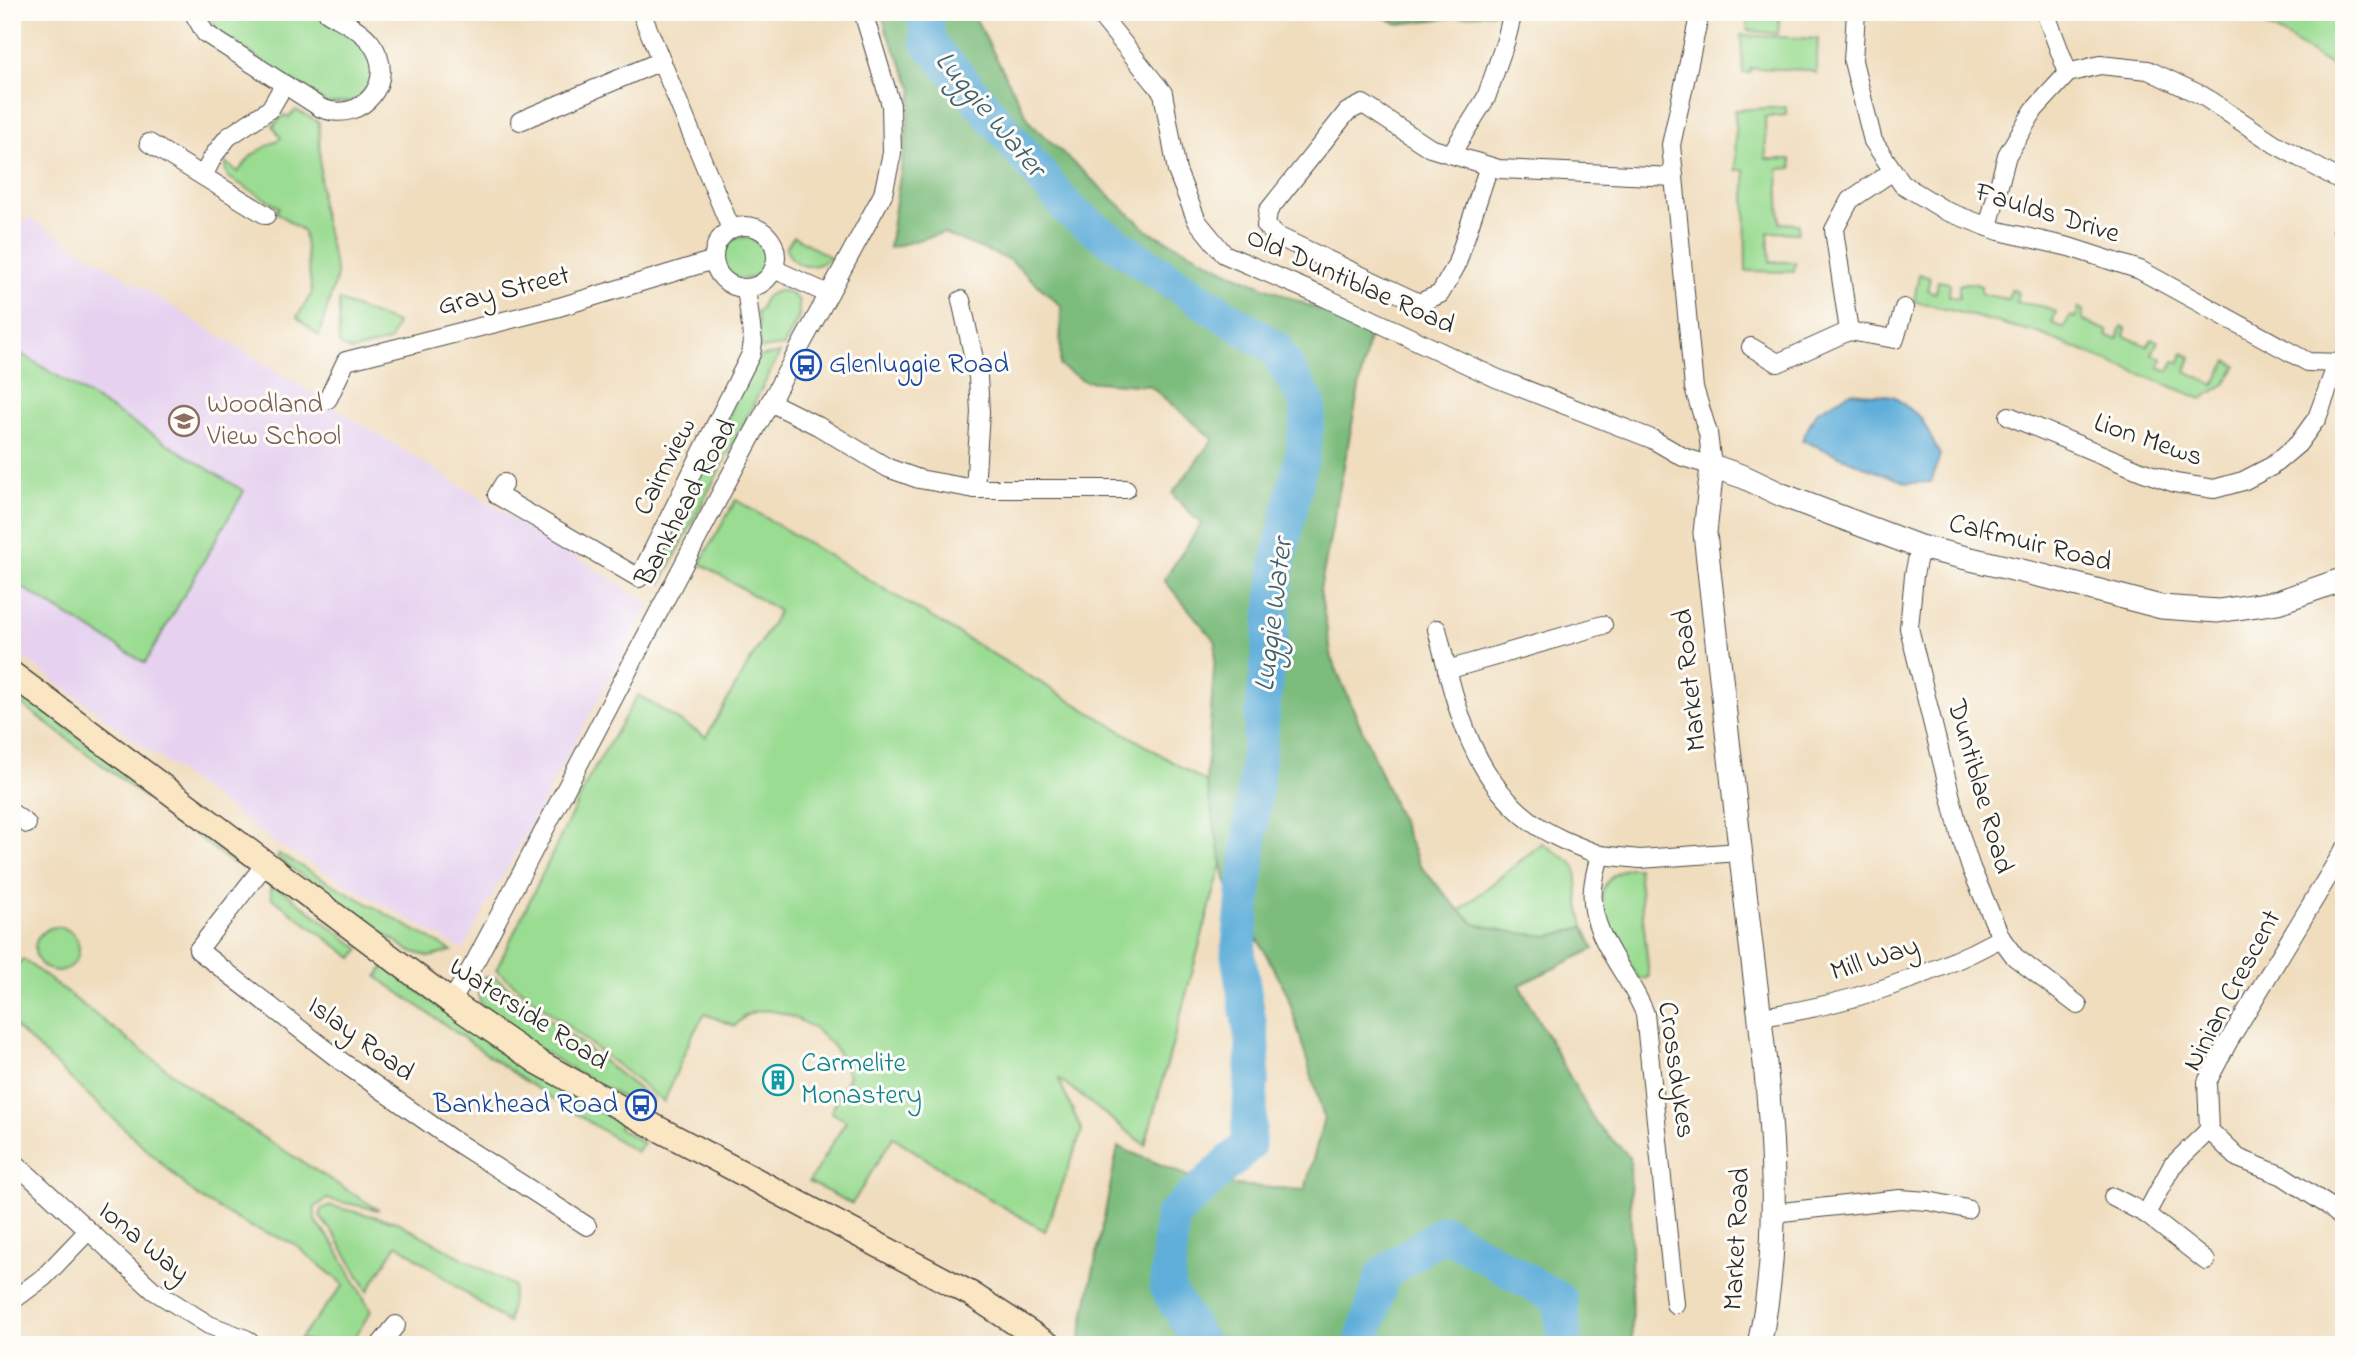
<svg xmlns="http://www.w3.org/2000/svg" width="2356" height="1357" font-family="'Indie Flower',sans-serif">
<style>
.built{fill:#e6d2f0}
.green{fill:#9adc92;stroke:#62845e;stroke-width:2}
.forest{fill:#7bbc7c;stroke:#537454;stroke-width:2}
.water{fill:#60afda;stroke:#466d82;stroke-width:2}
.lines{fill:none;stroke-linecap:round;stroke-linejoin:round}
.river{stroke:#60afda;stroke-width:35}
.minor-casing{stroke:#494641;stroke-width:20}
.tertiary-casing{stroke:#494641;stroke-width:25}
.secondary-casing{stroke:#494641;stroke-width:27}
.minor{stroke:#fff;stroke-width:18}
.tertiary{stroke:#fff;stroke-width:23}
.secondary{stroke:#fbe6c3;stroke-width:24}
.labels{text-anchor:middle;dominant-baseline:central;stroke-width:6;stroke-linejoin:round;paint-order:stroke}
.street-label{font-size:28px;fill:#2b2b2b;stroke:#fdfcf7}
.transit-label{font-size:28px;fill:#164399;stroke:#fdfcf7;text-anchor:start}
.education-label{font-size:28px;fill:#785e54;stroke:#fdfcf7;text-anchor:start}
.culture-label{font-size:28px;fill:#0d838f;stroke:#fdfcf7;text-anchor:start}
.water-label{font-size:30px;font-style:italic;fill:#406071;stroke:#fdfcf7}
</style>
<rect width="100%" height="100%" fill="#fdfcf7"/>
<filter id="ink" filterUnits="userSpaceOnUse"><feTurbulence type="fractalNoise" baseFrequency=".0143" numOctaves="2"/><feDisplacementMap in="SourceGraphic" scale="14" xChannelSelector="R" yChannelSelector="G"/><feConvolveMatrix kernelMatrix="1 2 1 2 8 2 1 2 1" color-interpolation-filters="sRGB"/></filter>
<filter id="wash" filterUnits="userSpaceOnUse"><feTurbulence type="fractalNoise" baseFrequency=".00686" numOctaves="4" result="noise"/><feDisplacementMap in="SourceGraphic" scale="28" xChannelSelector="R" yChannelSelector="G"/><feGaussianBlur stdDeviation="1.57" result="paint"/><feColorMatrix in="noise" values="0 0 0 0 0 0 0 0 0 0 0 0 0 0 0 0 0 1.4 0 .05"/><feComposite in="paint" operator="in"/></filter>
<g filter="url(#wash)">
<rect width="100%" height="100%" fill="#f0ddbe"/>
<polygon class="built" points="28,217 650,603 463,950 278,845 12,649 12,239"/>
<g class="green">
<polygon points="208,12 315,12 356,39 371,55 374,71 370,85 355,101 327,104 217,31"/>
<polygon points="1747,12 1780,12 1778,34 1747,30"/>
<polygon points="2240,12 2344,12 2344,74 2282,34"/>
<polygon points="1741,35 1818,39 1816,73 1808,70 1751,68 1750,73 1743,73"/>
<polygon points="1786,107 1786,115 1765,117 1766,159 1791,159 1792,168 1778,169 1780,223 1799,224 1798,233 1768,232 1770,262 1795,262 1794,272 1746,271 1745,170 1736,170 1735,110"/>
<polygon points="296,110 319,122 321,207 337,275 319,336 297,317 312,293 304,232 276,212 279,207 228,177 225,168 226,163 238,172 252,155 281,138 273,126 284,115 289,117"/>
<path d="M794,236L831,258C814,270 794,270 786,248Z"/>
<circle cx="744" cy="258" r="21"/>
<path d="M1919,274L1930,278L1927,290L1935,293L1938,281L1950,283L1949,296L1959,298V285C1966,282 1974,283 1981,286V294L2008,299L2011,289L2018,292L2016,302L2045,307L2056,312L2052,323L2064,328L2070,316L2075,318L2079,308L2083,310V320L2108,331L2107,336L2117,339L2121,326L2126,328L2124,336L2147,346L2152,339L2158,341L2152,354L2163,359L2159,367L2169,371L2174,361L2180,362L2183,353L2191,357L2186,371L2214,385L2227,361L2237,366L2226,383L2202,399L2038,333L1914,301Z"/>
<path d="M780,291L789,292L799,301V316L784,346L760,349L757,311L761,310C761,299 770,292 780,291Z"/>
<polygon points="339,301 397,323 390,341 351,351 339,344"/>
<polygon points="12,348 244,491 145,663 12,581"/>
<polygon points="780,353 661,583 653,568 758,357"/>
<path d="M736,500L1206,782L1222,863L1145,1145L1058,1078L1082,1131L1045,1231L969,1187L893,1137L852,1204L809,1182L846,1121L831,1112L849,1076C844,1065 839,1051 830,1043C813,1024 772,1001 747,1015C743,1017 739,1022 735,1026L705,1014L691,1037L664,1102L496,970L590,776L638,695L706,737L779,611L700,563Z"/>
<polygon points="12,687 239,858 241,863 231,862 12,697"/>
<polygon points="1542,843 1571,862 1576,869 1579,904 1584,927 1550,936 1516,933 1475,924 1460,910"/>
<polygon points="279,854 452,951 429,957 408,950 277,858"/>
<path d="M1629,868H1638L1649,977L1640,980C1620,950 1571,886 1629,868Z"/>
<polygon points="270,887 282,890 360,949 353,958 272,898"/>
<circle cx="57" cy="949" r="22"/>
<polygon points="23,959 190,1087 261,1136 379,1210 327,1199 315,1207 315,1221 334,1244 371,1311 351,1343 328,1345 299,1339 344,1285 293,1243 249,1226 198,1197 12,1024 12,969"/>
<polygon points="385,966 497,1050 621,1124 619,1128 643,1143 636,1152 522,1079 377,977"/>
<path d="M483,977H495L653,1100L649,1106L632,1095L629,1101L579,1074L494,1020C481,1007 475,997 478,978Z"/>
<polygon points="331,1206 397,1222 514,1286 508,1323 397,1244 368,1291 334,1234 320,1217 321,1209"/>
</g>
<g class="forest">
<polygon points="882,12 972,12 1031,124 1148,231 1231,273 1370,331 1320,590 1332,659 1420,866 1459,910 1475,924 1516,933 1550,936 1584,927 1594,949 1519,985 1596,1124 1630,1157 1632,1345 1089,1345 1080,1338 1118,1147 1205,1183 1305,1190 1324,1118 1287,993 1225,879 1206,782 1216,642 1164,580 1201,524 1172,494 1213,439 1150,386 1084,381 1060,366 1061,306 1010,260 943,233 889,248 913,89 886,30"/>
<polygon points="1374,12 1499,12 1398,24"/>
</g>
<polygon class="water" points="1851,392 1893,396 1921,418 1940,455 1931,482 1908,483 1875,471 1802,440 1816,412"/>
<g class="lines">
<g class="river">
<polyline points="924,12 929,44 966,85 1071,212 1150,267 1275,348 1309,405 1303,451 1278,562 1238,955 1253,1046 1248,1145 1172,1216 1167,1288 1202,1345"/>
<polyline points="1361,1345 1383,1274 1444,1232 1560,1300 1565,1345"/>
</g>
</g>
</g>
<g filter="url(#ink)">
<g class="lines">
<g class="minor-casing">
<g id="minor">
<path d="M193,12L205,33L321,108C362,125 399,80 371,43C361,29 341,21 327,12"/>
<polyline points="641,12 731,229"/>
<polyline points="1098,12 1163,93 1177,171 1197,221 1224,254 1324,297 1496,378 1652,439 1683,457 1712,466 1708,433 1694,388 1671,145 1700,12"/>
<polyline points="1856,12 1853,61 1873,141 1902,184 1946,211 1999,231 2069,247 2140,270 2308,362 2344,363"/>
<polyline points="2045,12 2068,73"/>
<polyline points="520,121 661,61"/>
<polyline points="149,143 266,215"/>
<polyline points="1451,154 1486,98 1506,40 1513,12"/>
<polyline points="1489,166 1456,266 1440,294 1419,303 1277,236 1266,226 1268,211 1347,112 1363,104 1430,148 1499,169 1674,177"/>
<polyline points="203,176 214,155 228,137 270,109 284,85"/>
<circle cx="745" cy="257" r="31"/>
<polyline points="1988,227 2007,155 2034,110 2068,73 2100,65 2148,70 2203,96 2275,144 2344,182"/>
<polyline points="2342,231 2344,225"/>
<polyline points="774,269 828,294"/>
<polyline points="961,300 978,377 980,412 975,489"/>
<polyline points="1849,331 1834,230 1850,200 1893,171"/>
<polyline points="1751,347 1778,363 1849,331 1895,339 1904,308"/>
<polyline points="328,399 346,361 559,307 714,260"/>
<polyline points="770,402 818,426 888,468 919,479 975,489 1126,489"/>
<polyline points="2009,416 2141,471 2175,483 2214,489 2243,481 2272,466 2298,444 2317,418 2337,364"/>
<polyline points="504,483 497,495 639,578 751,354 753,342 746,288"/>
<polyline points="1920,547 1914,575 1909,628 1960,834 1971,868 2001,938 2015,957 2078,1005"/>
<path d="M1437,629C1455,701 1469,775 1532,822C1552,837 1577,846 1600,855C1597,866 1594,877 1593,888C1588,936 1630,973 1645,1014L1675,1304"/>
<polyline points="1447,670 1603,625"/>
<polyline points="12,813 27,824"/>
<polyline points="2344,850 2228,1042 2207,1082 2209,1130 2238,1158 2283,1176 2329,1206 2344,1220"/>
<polyline points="1600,855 1640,859 1740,852"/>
<polyline points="266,863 198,950 341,1061 450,1138 587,1226"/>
<polyline points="451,1002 476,960 729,478 883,194 892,153 891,105 863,12"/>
<path d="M1760,1017C1843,1006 1927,978 2001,938"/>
<polyline points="12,1160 153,1290 209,1325 246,1339 253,1345"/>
<polyline points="2113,1197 2146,1214 2206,1261"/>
<polyline points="1773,1213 1900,1199 1928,1201 1967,1209"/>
<polyline points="2146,1214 2172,1166 2209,1130"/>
<polyline points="12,1301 44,1277 87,1232"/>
<polyline points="380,1345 396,1325"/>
</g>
</g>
<g class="tertiary-casing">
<path id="tertiary" d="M1759,1345C1789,1208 1765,1066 1749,928C1734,797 1719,665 1705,533L1712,466L1744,477L1782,495L1920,547L2047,577L2161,607L2218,611L2278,602L2344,579"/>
</g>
<g class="secondary-casing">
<polyline id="secondary" points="12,674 451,1002 538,1062 657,1128 971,1294 1049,1345"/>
</g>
<use href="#minor" class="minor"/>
<use href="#tertiary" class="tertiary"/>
<use href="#secondary" class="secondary"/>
</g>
</g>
<defs>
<g id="bus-ring" transform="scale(1.575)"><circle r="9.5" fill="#fdfcf7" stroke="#1a4fb4" stroke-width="1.5"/><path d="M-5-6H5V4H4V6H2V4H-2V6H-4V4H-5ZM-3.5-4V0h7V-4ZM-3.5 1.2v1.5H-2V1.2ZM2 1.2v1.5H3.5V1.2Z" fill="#1a4fb4"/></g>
<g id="school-ring" transform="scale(1.575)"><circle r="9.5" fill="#fdfcf7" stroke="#8d6e63" stroke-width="1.5"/><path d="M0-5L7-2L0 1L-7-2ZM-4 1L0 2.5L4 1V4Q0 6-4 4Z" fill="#8d6e63"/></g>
<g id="building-ring" transform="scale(1.575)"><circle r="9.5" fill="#fdfcf7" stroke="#0f9aa8" stroke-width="1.5"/><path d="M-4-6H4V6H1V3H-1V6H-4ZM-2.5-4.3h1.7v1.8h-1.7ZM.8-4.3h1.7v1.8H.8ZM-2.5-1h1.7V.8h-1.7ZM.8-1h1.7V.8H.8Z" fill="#0f9aa8"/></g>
</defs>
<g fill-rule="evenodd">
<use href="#bus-ring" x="806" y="365"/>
<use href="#school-ring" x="184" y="421"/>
<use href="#building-ring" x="778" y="1080"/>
<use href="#bus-ring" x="641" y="1105"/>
</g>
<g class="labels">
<g class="street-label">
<text transform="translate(2047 214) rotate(17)">Faulds Drive</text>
<text transform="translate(1350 282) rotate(24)">Old Duntiblae Road</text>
<text transform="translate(504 292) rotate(-14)">Gray Street</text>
<text transform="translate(2148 441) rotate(19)">Lion Mews</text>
<text transform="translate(666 467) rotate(-63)">Cairnview</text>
<text transform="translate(687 503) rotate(-62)">Bankhead Road</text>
<text transform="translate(2030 544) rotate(14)">Calfmuir Road</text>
<text transform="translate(1691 680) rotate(-96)">Market Road</text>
<text transform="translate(1979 787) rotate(74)">Duntiblae Road</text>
<text transform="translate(1875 960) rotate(-18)">Mill Way</text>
<text transform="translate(2233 991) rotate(-62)">Ninian Crescent</text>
<text transform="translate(528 1015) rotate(33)">Waterside Road</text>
<text transform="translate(360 1040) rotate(36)">Islay Road</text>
<text transform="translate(1675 1070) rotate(82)">Crossdykes</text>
<text transform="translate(1738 1239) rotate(-87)">Market Road</text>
<text transform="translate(143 1243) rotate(40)">Iona Way</text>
</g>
<g class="transit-label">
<text x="829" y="365">Glenluggie Road</text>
<text x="618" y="1105" text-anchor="end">Bankhead Road</text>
</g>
<g class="education-label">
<text x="207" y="405">Woodland<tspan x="207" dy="32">View School</tspan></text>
</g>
<g class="culture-label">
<text x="801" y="1064">Carmelite<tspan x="801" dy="32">Monastery</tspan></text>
</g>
<g class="water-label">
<text transform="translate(989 115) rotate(50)">Luggie Water</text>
<text transform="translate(1275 615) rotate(-83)">Luggie Water</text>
</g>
</g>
<rect width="2356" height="1357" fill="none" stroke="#fdfcf7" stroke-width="42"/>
</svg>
